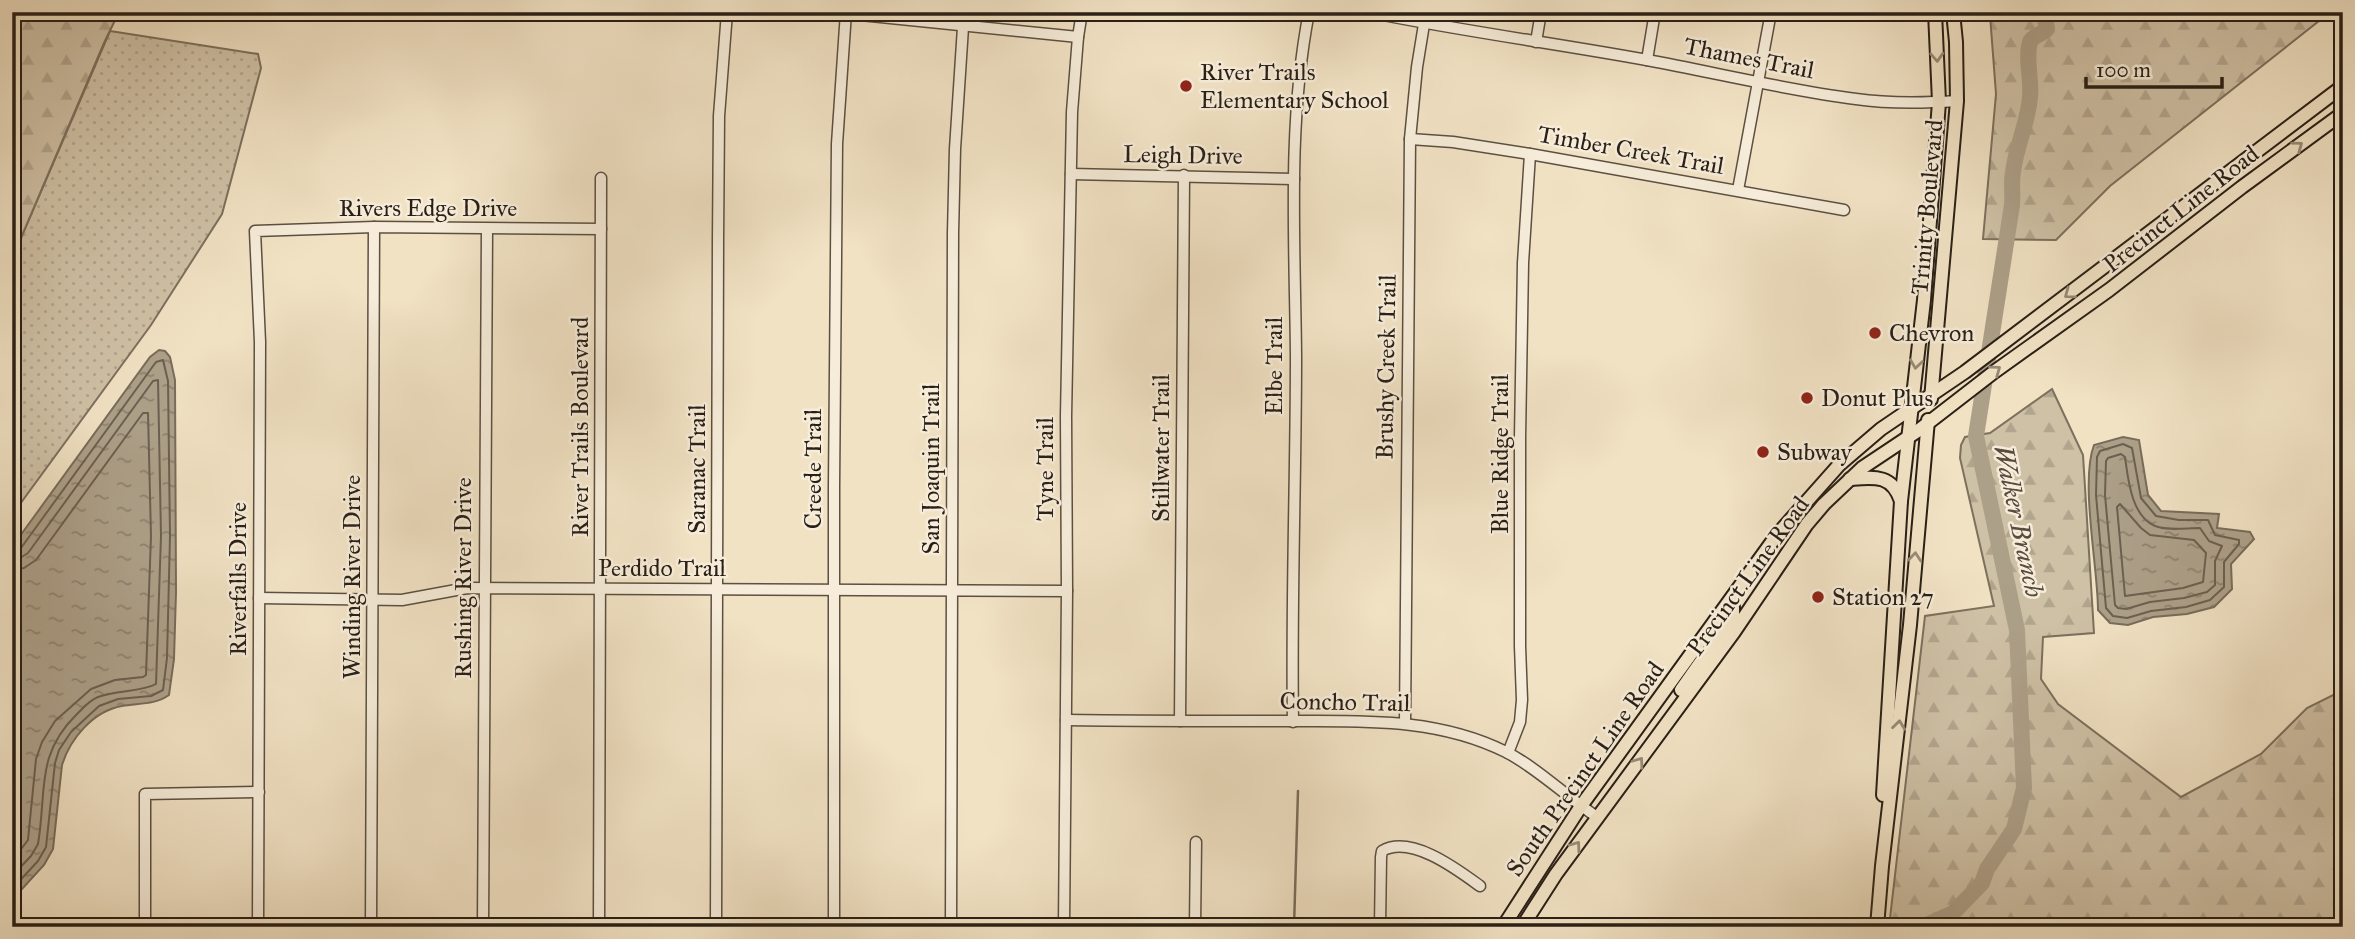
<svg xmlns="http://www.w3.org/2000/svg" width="2355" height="939" font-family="'IM FELL Great Primer',serif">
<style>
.grass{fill:url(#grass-dots);stroke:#7c705e;stroke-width:2}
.forest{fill:url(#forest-firs);stroke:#7c705e;stroke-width:2}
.water{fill:url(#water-ripples);stroke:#786c5b;stroke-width:2}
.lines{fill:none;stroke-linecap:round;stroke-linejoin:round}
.shore{stroke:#6b6050;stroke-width:2}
.stream{stroke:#786c5b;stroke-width:2.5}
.river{stroke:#ada089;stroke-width:16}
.minor-casing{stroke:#5b5042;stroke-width:13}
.major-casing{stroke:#291f16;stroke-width:16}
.minor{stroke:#f6ecd9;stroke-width:10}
.major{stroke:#f1e2c4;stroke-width:12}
.oneway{stroke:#978a76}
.poi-dot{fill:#8f2418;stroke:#f6ecd9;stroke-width:2.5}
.labels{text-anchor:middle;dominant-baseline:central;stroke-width:5;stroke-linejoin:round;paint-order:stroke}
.street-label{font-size:24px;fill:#291f16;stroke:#f6ecd9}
.poi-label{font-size:24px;fill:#291f16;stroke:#f6ecd9;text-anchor:start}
.water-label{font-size:26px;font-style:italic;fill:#574c3e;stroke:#f6ecd9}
</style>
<defs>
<pattern id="grass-dots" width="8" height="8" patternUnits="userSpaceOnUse" patternTransform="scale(1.75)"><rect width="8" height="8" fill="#cfc1a6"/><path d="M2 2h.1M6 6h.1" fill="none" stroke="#b2a58e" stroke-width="1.8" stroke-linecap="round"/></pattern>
<pattern id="forest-firs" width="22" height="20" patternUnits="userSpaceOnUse" patternTransform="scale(1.75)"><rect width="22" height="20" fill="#cfc1a6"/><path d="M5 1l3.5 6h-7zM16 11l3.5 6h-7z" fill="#b2a58e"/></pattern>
<pattern id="water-ripples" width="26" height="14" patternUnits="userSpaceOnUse" patternTransform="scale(1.75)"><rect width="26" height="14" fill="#ada089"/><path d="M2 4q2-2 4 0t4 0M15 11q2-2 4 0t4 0" fill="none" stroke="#8d826f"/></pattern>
</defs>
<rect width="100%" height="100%" fill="#f1e2c4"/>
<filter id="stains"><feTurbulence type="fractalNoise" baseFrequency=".00286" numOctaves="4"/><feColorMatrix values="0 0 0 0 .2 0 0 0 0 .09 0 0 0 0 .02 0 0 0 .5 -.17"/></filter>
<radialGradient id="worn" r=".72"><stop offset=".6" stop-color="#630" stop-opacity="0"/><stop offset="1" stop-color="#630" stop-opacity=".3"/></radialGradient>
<polygon class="grass" points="110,31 258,54 261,68 222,214 151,325 12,515 12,259"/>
<g class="forest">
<polygon points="12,12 119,12 104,43 12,259"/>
<polygon points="1994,12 2343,12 2343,13 2319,21 2110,186 2056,240 1983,239 1996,94 1990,15"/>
<polygon points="2052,389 2083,455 2094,633 2043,637 2041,679 2058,704 2181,797 2261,754 2307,708 2343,690 2343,927 1889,927 1925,616 1994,606 1960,458 1961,445 1965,437 1990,433"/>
</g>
<g class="water">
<path d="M159,350L165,351L170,357L175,380L176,592L174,659L169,695C155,705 138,703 122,706C93,711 70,739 62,765L53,849L44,865L12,900V547L150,357Z"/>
<path d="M2123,437L2139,440L2148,495L2161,511L2219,514L2217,528L2250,532L2254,539L2231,564L2232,589L2214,607L2187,614L2153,617L2128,625L2110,623L2098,610C2098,567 2080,482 2094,445Z"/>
</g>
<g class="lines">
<g class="shore">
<polygon points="2123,444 2132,448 2141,498 2156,516 2179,520 2208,520 2215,535 2239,540 2239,544 2224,562 2224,587 2210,600 2186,607 2151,611 2127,618 2113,616 2106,608 2096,495 2097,457 2100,451"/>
<path d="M2121,454L2125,457C2128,478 2131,516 2155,526C2168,531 2186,528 2200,528L2209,541L2222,546L2215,561V585L2207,592L2184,598L2150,602L2126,609L2118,608L2115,605L2105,495L2106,461L2108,458Z"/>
<polygon points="2120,504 2141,528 2150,535 2194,540 2206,553 2203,582 2183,588 2125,596 2117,507"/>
<polyline points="12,551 21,548 156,362 163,360 168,381 170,536 167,658 163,690 151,696 118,699 99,706 71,732 59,750 55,763 46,847 38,861 12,889"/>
<path d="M12,559L20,558L28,553L153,381L158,380L161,536L156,684C142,692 116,690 98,697C90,700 84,707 77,714C35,755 47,791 38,844L31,856L12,876"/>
<polyline points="12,570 24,568 36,560 143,413 148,413 151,536 146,675 143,677 115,680 91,689 55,721 42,742 36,759 28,840 12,861"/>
</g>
<polyline class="stream" points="1294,927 1298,791"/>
<g class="river">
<path d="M1922,927L1953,913L1982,883L1987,869L2014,829L2024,788L2017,630L1976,436L2012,205C2013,194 2011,183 2013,172C2016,146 2028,123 2030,97C2032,80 2025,59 2030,42C2033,35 2042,35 2047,29L2044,12"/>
<polyline points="2290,927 2305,927"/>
</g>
<g class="minor-casing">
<g id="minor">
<polyline points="831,12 1078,37"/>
<path d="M1368,12C1461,31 1554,43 1647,60C1717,73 1786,90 1856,99C1890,104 1924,103 1957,101"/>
<polyline points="1536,42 1541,12"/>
<polyline points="1647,60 1655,12"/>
<polyline points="1410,139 1453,142 1530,154 1844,210"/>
<polyline points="1071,174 1294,179"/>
<polyline points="1738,190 1771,12"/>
<polyline points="259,598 402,600 467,588 1067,591"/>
<path d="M1066,720C1135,721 1204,721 1273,721C1352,722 1432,715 1506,752C1536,767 1568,798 1597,817"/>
<polyline points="1180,721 1184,175"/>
<path d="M1293,722C1291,600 1296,478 1296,356C1295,242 1287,125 1309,12"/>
<polyline points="1405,723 1410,139 1417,67 1426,12"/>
<polyline points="1508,753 1520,722 1522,700 1520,646 1520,437 1523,263 1530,154"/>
<polyline points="145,927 145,794 259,792"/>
<polyline points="258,927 260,342 255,231 374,227 601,229"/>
<polyline points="371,927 374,227"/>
<polyline points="483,927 487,229"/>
<polyline points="599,927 601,178"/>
<polyline points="716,927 718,240 719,116 727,12"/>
<polyline points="834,927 834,487 837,144 846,12"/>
<polyline points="951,927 953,233 955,149 964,12"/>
<polyline points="1064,927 1067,591 1066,416 1072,112 1078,37 1082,12"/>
<polyline points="1195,927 1196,842"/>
<path d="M1380,927L1381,857L1382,851C1411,834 1458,870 1480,886"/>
</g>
</g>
<g class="major-casing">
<g id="major">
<polyline points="1931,399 1957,101 1956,42 1953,12"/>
<path d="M1850,479C1874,477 1892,474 1901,501"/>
<polyline points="1681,690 1733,616 1733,607 1728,604"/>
<polyline points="1883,795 1901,501 1924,300 1939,102 1935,12"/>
<polyline points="1503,927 1581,806 1777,535 1839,465 1881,429 1965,372 2343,86"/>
<polyline points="1522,927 1556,874 1734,632 1807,524 1824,504 1862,468 1919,430 1994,372 2109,290 2242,187 2343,113"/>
<polyline points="1877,927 1882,866 1910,625 1928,420"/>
</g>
</g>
<use href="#minor" class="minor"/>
<use href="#major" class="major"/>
</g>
<defs><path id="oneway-chevron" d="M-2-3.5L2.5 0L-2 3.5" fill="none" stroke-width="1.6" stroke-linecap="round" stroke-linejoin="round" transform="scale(1.75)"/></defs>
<g class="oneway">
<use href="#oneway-chevron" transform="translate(1937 57) rotate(87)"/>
<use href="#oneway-chevron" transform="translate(2298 146) rotate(-36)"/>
<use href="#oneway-chevron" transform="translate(2069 294) rotate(143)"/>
<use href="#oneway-chevron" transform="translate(1916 364) rotate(98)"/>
<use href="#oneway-chevron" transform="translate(1996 370) rotate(-36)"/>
<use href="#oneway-chevron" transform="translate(1915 557) rotate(-85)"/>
<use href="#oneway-chevron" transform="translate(1899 725) rotate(-83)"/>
<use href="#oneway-chevron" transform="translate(1639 762) rotate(-54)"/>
<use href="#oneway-chevron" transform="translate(1576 846) rotate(-54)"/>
</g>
<g class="poi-dot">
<circle cx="1186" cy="86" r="7"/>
<circle cx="1875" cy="333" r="7"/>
<circle cx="1807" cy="398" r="7"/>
<circle cx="1763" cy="452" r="7"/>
<circle cx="1818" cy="597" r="7"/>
</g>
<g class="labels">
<g class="street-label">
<text transform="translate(1749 58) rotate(11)">Thames Trail</text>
<text transform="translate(1631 150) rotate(10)">Timber Creek Trail</text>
<text transform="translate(1183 155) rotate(1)">Leigh Drive</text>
<text transform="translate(1927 207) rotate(-85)">Trinity Boulevard</text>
<text x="428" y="208">Rivers Edge Drive</text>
<text transform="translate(2181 209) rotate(-38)">Precinct Line Road</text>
<text transform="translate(1274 366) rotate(-90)">Elbe Trail</text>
<text transform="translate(1386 367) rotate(-89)">Brushy Creek Trail</text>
<text transform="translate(580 427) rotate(-90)">River Trails Boulevard</text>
<text transform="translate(1161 448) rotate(-90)">Stillwater Trail</text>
<text transform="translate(1500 454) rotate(-90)">Blue Ridge Trail</text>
<text transform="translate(697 469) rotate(-90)">Saranac Trail</text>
<text transform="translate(813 469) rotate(-90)">Creede Trail</text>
<text transform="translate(931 469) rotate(-90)">San Joaquin Trail</text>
<text transform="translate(1045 469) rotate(-90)">Tyne Trail</text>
<text x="662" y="568">Perdido Trail</text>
<text transform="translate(1748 576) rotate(-54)">Precinct Line Road</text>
<text transform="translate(352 577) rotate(-90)">Winding River Drive</text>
<text transform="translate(463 578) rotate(-90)">Rushing River Drive</text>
<text transform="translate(238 579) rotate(-90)">Riverfalls Drive</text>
<text transform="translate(1345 702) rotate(1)">Concho Trail</text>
<text transform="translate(1585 769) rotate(-55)">South Precinct Line Road</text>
</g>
<g class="poi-label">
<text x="1200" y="72">River Trails<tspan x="1200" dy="28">Elementary School</tspan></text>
<text x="1889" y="333">Chevron</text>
<text x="1821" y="398">Donut Plus</text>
<text x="1777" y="452">Subway</text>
<text x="1832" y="597">Station 27</text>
</g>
<g class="water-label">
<text transform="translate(2019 521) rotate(78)">Walker Branch</text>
</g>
</g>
<rect width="2355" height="939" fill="none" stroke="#f1e2c4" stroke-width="42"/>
<rect x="14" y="14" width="2327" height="911" fill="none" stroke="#291f16" stroke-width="3.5"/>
<rect x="21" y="21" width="2313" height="897" fill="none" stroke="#291f16" stroke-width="2"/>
<path d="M2086 77v10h136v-10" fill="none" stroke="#291f16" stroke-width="3.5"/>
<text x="2096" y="77" font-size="21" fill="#291f16" stroke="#f6ecd9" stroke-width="5" paint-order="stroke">100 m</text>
<rect width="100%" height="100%" filter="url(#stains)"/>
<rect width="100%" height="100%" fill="url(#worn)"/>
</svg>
